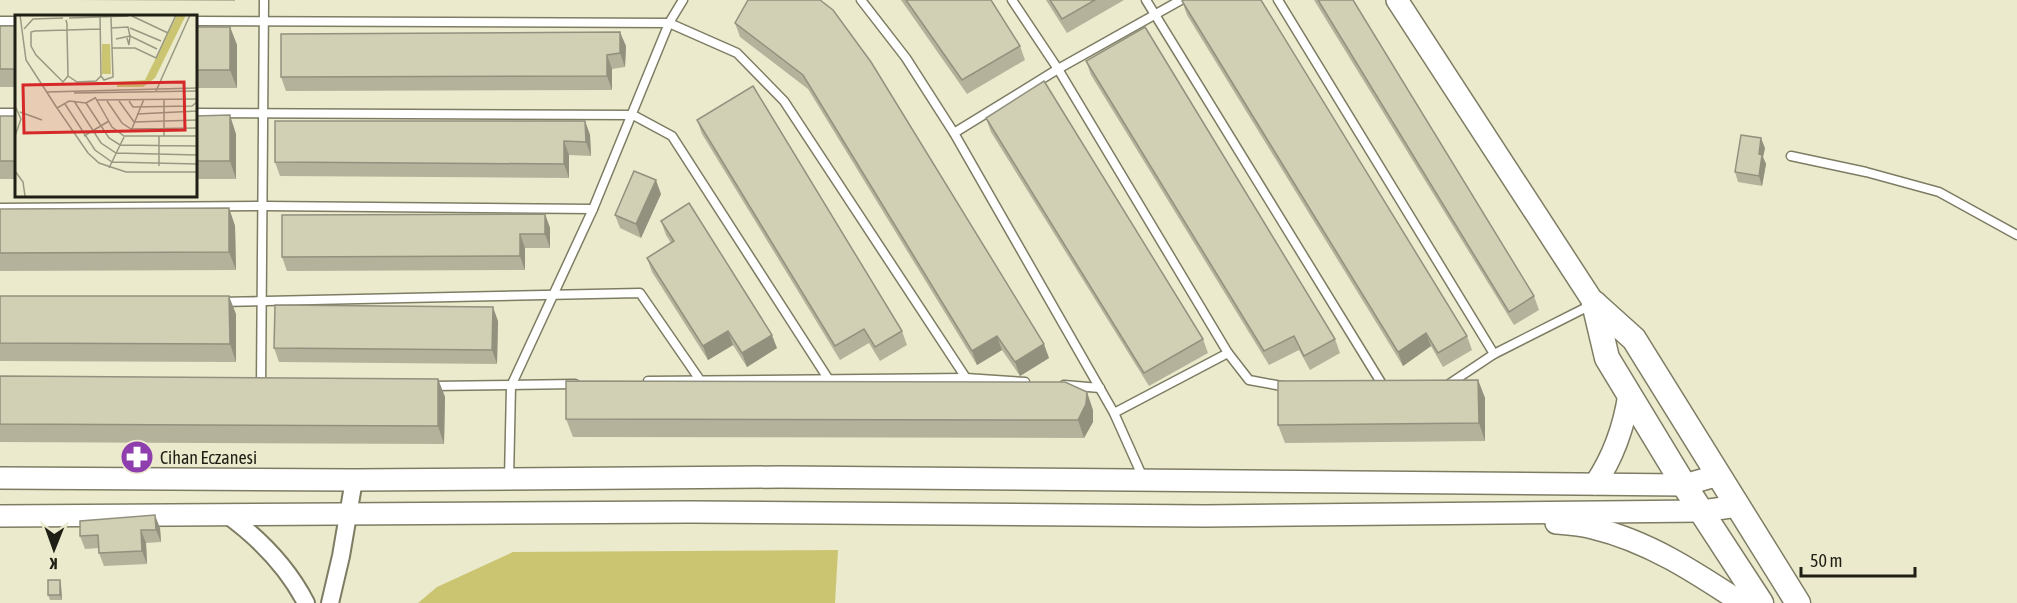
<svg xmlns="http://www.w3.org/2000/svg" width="2017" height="603" font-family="'Asap Condensed',sans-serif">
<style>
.green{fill:#cbc572}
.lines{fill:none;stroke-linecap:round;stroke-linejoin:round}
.service-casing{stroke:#7e7c63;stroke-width:11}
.minor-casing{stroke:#7e7c63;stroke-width:20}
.tertiary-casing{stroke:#7e7c63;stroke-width:24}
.secondary-casing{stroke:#7e7c63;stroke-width:27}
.service{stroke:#fff;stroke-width:8}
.minor{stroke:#fff;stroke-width:16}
.tertiary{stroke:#fff;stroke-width:21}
.secondary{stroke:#fff;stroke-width:24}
.wall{fill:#b4b29b}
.shaded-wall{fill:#92917e}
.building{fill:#d1cfb4;stroke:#92917e;stroke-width:1.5}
.labels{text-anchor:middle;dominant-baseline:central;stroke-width:4.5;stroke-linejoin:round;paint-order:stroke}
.poi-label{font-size:18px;fill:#1f1f15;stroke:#ebeacd;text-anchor:start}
.inset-road{fill:none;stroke:#999983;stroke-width:1.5}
.view{fill:#d62828;fill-opacity:0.15;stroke:#d62828;stroke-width:3}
.inset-edge{fill:none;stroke:#1f1f15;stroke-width:3}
</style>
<rect width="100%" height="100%" fill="#ebeacd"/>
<polygon class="green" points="838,550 835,603 418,603 437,587 513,552"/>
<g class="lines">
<g class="service-casing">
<g id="service">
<polyline points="861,0 906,58 954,133 1114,413 1144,480"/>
<polyline points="1012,0 1058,69 1228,353"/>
<polyline points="1146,0 1385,389"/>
<polyline points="1278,0 1494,354"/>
<polyline points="0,21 16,21"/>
<polyline points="195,21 669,23 737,53 784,101 966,378"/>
<polyline points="0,113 16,113"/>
<polyline points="195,113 633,115 672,136 829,380"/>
<polyline points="954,133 1058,69 1181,0"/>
<polyline points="1791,156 1866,172 1939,192 2017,235"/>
<polyline points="0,208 264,206 593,209"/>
<polyline points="221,302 640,293 700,380"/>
<polyline points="648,381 966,378 1025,382"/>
<polyline points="1064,385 1100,388"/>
<polyline points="261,386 264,0"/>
<polyline points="432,386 575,384"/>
<polyline points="1446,386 1494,354 1591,305"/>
<polyline points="1114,413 1228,353 1249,380 1287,387"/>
<polyline points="509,479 511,386 593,209 669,23 683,0"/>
</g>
</g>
<g class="minor-casing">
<g id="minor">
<path d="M226,514C259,538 287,566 306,603"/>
<polyline points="330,603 341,556 354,480"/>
</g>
</g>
<g class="tertiary-casing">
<g id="tertiary">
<polyline points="1397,0 1594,303"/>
<polyline points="0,478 354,480 781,477 1684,485 1719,475"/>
<path d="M1595,484C1614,456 1624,427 1629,394"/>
<polyline points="0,516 690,512 1205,516 1702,511 1738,506"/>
<path d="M1556,523C1568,524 1581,525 1593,528C1648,541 1695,572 1742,603"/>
</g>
</g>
<g class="secondary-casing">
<g id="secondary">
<polyline points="1594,303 1634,339 1798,603"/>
<polyline points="1594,303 1607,358 1684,485 1761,603"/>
</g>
</g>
<use href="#service" class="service"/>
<use href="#minor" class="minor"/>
<use href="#tertiary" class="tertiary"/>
<use href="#secondary" class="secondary"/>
</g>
<g class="wall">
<polygon points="78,0 235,0 235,1"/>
<polygon points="901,0 991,0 1020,46 1025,60 967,94"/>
<polygon points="1046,0 1124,0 1067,33"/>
<polygon points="1314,0 1353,0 1534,296 1539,310 1514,325"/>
<polygon points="1182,1 1467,336 1472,350 1443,367 1431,346 1403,366 1187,15"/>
<polygon points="735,23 871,62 1049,358 1020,376 1002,350 977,365 808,89 740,37"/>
<rect x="0" y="26" width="16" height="61"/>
<polygon points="195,27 230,27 237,45 237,88 195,88"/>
<polygon points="626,46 625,67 612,69 612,90 286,91 281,77"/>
<polygon points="1086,61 1335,339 1340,353 1310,370 1299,350 1269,365 1091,75"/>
<rect x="0" y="116" width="16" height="63"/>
<polygon points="195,116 236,134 236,179 195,179"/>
<polygon points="986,118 1203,339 1208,353 1149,386 991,132"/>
<polygon points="697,120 902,331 907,345 880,361 869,343 840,360 702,134"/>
<polygon points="585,121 590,135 591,156 569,155 569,178 280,176 275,162"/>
<polygon points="1765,148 1763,157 1766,164 1762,186 1738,182 1735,172"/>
<polygon points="661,194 641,238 620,228 615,215"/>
<polygon points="229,208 235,226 236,270 0,271 0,209"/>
<polygon points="545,214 550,228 550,248 525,248 525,270 287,271 282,257"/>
<polygon points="661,221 777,348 747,367 733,345 708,360 652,272 647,258 671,243 666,235"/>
<polygon points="0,296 236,314 236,362 0,361"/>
<polygon points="498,321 497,364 279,362 274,348"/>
<polygon points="0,376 438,379 445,397 444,444 0,442"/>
<polygon points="1478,380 1485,398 1485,441 1285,443 1278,425"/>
<polygon points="1093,410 1093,422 1084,438 573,437 566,419"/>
<polygon points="160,528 161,542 146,543 147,564 104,566 99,553 99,548 85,549 80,536"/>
<polygon points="61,585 62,600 50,600 48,595"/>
</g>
<g class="shaded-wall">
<polygon points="230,27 237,45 237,88 230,70"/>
<polygon points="620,32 626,46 625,67 620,53"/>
<polygon points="607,55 612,69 612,90 607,76"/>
<polygon points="230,115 236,134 236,179 230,161"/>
<polygon points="585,121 590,135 591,156 586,142"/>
<polygon points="1761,138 1765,148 1763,157 1766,164 1762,186 1759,176 1759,154"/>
<polygon points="564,141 569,155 569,178 564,164"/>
<polygon points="656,180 661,194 641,238 636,224"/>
<polygon points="229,208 235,226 236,270 229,252"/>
<polygon points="545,214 550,228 550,248 545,234"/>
<polygon points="520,234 525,248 525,270 520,256"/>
<polygon points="229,296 236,314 236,362 230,344"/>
<polygon points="493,307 498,321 497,364 492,350"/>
<polygon points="728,331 733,345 708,360 703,346"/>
<polygon points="1426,333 1431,346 1403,366 1398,352"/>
<polygon points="772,335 777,348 747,367 742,353"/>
<polygon points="997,336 1002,350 977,365 972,351"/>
<polygon points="1044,344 1049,358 1020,376 1015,362"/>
<polygon points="438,379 445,397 444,444 438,426"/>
<polygon points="1478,380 1485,398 1485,441 1479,423"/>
<polygon points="1087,392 1093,410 1093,422 1084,438 1078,420"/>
<polygon points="155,515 160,528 161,542 156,530"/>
<polygon points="141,530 146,543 147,564 142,551"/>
<polygon points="60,580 61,585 62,600 60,595"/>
</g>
<g class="building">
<polygon points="748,0 820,0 833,10 871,62 1044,344 1015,362 997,336 972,351 803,75 735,23"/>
<polygon points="906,0 991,0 1020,46 962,80"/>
<polygon points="1050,0 1095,0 1062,19"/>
<polygon points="1184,0 1261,0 1467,336 1438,353 1426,333 1398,352 1182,1"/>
<polygon points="1318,0 1353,0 1534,296 1509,312"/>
<rect x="0" y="26" width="16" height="43"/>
<rect x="195" y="27" width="35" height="43"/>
<polygon points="1145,27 1335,339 1304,356 1294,336 1264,351 1086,61"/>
<polygon points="620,32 620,53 607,55 607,76 281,77 281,34"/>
<polygon points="1044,81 1203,339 1144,373 986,118"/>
<polygon points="753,86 902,331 875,347 864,329 835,346 697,120"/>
<polygon points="230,115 230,161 195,161 195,116"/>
<rect x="0" y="116" width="16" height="45"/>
<polygon points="275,121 585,121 586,142 564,141 564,164 275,162"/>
<polygon points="1741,135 1761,138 1759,154 1762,155 1759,176 1735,172"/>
<polygon points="634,171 656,180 636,224 615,215"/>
<polygon points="689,203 772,335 742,353 728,331 703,346 647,258 674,241 661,221"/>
<polygon points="229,208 229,252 0,253 0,209"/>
<polygon points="545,214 545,234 520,234 520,256 282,257 282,215"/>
<polygon points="0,296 229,296 230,344 0,343"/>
<polygon points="275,305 493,307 492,350 274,348"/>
<polygon points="0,376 438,379 438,426 0,424"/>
<polygon points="1478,380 1479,423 1278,425 1278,381"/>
<polygon points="566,381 1065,382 1087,392 1086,404 1078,420 566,419"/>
<polygon points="155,515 156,530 141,530 142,551 99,553 98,535 80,536 80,521"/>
<rect x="48" y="580" width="12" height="15"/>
</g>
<defs>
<g id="pharmacy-disc" transform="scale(1.725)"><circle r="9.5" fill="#8f3eae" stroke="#ebeacd"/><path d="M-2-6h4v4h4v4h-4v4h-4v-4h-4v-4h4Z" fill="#fff"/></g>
</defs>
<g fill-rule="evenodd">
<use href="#pharmacy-disc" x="137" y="457"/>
</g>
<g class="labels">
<g class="poi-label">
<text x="160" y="457">Cihan Eczanesi</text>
</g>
</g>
<g transform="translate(15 15)">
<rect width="182" height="182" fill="#ebeacd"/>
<path d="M162,0H171L140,63L128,72H102V67L130,65ZM87,29H95L96,59H87Z" fill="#cbc572"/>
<path class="inset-road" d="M5,0L11,45L42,93M85,0L86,61M117,1L153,18M96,2L97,33H120L141,43L161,0M54,3L113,1M51,5L52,9V15L53,61L48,67L21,40L16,31V17L20,16L52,15L85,14M96,13L113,12L115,21L142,34M115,13L146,26M9,14L18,4L48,3M101,24L115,21L114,30L112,23M53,61L62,67L81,66L86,61M86,61L89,65L98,62L97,33M141,76L175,0M32,77L182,73M59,78L182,76M80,82L97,112L109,121H182M80,83L71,88L54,86L42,93L73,138L84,148L111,157H182M149,84V121M82,85L182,84M59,86L86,128L101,138L182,140M92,86L107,108L116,114L182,113M104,86L119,107L182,105M114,86L118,92L177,91L182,87M71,88L94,123L105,130L182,131M50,89L80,135L97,147L182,149M0,91L6,104L0,121M5,97L27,105M122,99L182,96M116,116L129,84M69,121L94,106M144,121V151M94,153L109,122M0,156L8,167L10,181"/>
<path class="view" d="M169,67L170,115L9,118L8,70Z"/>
<rect width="182" height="182" class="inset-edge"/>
</g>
<g transform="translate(54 549) rotate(181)" stroke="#ebeacd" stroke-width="4.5" paint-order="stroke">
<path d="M0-4.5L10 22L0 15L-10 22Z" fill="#1f1f15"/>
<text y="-9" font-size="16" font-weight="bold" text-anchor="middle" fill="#1f1f15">K</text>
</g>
<path d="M1801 567v9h114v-9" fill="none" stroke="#1f1f15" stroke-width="3"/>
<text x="1810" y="567" font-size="18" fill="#1f1f15" stroke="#ebeacd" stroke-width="4.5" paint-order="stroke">50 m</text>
</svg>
